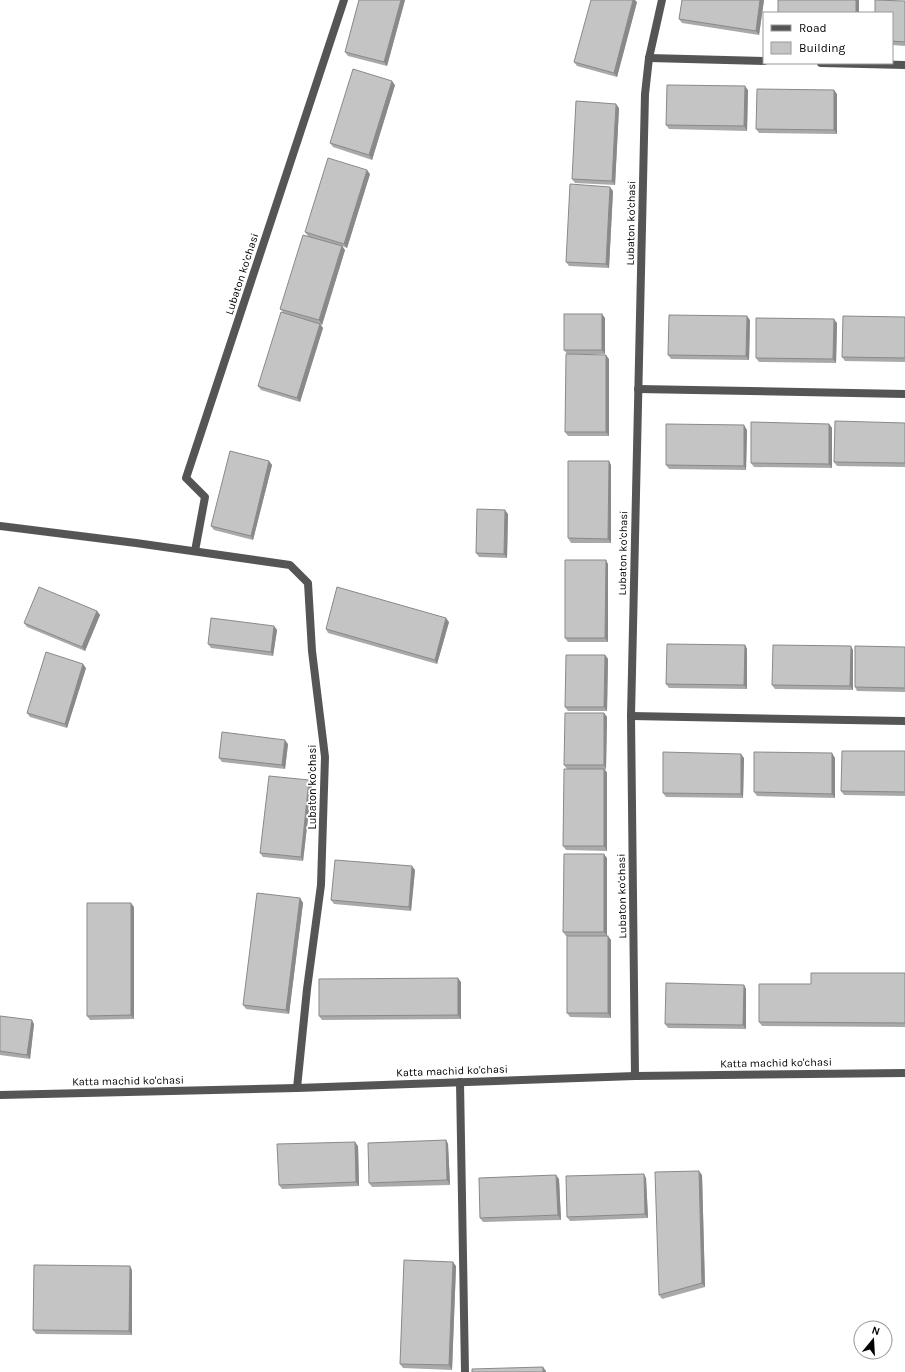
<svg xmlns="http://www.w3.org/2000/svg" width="905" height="1372" font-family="Karla,sans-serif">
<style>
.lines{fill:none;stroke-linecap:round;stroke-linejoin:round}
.minor{stroke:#555;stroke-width:8}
.wall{fill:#a9a9a9}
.shaded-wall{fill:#898989}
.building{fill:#c4c4c4;stroke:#898989}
.labels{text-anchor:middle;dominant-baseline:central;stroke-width:3.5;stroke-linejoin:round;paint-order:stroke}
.street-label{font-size:11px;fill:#000;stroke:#fff}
</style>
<rect width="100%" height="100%" fill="#fff"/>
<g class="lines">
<g class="minor">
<polyline points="649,58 764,61"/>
<polyline points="821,63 905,65"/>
<polyline points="638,389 905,394"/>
<polyline points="0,526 136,543 290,565 308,583 312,651 325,757 321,885 307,989 297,1088"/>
<polyline points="195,551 205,497 186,478 344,0"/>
<polyline points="631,716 905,721"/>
<polyline points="635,1076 631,716 645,94 649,58 662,0"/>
<polyline points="460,1082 465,1372"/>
<polyline points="0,1095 297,1088 635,1076 905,1073"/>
</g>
</g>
<g class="wall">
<polygon points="359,0 405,0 387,66 348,56 345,52"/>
<polygon points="682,0 764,0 759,35 682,23 679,19"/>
<polygon points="905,1 905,46 892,45 892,13"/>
<polygon points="637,2 617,77 577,66 574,62"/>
<polygon points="395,85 372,160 333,147 330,143"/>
<polygon points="748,90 747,131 669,129 666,125"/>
<polygon points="837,94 837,134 759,133 756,129"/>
<polygon points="619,108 615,185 575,183 572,179"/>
<polygon points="370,174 347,248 342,246 345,250 322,325 320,324 323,328 300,402 261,390 258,386 283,312 280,309 308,236 305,232"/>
<polygon points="613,191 609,268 569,266 566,262"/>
<polygon points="905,317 905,362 845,361 842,357"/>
<polygon points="605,318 605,354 567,354 564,350"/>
<polygon points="750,320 749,360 671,359 668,355"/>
<polygon points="837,323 836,363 759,362 756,358"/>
<polygon points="609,359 609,436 568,436 565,432"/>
<polygon points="905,423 905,467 837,466 834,462"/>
<polygon points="829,424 832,428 832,468 754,467 751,463"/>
<polygon points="747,430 746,470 669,469 666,465"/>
<polygon points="269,461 272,465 253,540 214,530 211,526"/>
<polygon points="611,465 611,543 571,543 568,538"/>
<polygon points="508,514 507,558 479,557 476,553"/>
<polygon points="608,564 608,642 568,642 565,638"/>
<polygon points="97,611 100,615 85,651 27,627 24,623"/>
<polygon points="449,622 437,664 328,633 326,629"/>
<polygon points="274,626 277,630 273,656 211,648 208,644"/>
<polygon points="745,645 747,649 747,689 669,688 666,684"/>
<polygon points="905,647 905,692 857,691 855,687"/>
<polygon points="853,650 853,690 775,689 772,685"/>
<polygon points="605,655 608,659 607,711 568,711 565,707"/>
<polygon points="86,668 67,728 30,717 27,713"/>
<polygon points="604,713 607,717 606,769 605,769 607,773 607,851 566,850 563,846 567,769 564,765"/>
<polygon points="288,744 285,769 222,762 219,758"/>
<polygon points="905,751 905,796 844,795 841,791"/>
<polygon points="744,758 743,798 666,797 663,793"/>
<polygon points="835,758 835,798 757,796 754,792"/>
<polygon points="312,784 303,861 263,857 260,853"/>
<polygon points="607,858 607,936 611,940 611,1018 570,1017 567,1013 596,936 566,936 563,932"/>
<polygon points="415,870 411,911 334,904 331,900"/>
<polygon points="300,898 303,903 289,1014 246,1009 243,1005"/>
<polygon points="134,907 134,1019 90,1020 87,1016"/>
<polygon points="905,973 905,1027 762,1026 759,1022 811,984"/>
<polygon points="461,982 461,1019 322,1020 319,1016"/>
<polygon points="744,985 746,989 746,1029 668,1028 665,1024"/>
<polygon points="0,1016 34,1024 30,1059 0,1055"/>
<polygon points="446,1140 448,1144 450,1185 372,1187 369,1183"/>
<polygon points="358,1146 359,1186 282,1189 279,1185"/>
<polygon points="702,1175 705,1287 662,1299 659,1295"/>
<polygon points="646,1178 648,1218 570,1221 567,1217"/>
<polygon points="559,1179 561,1220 483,1222 480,1218"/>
<polygon points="456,1266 452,1370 403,1368 400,1364"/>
<polygon points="132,1270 132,1335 36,1334 33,1330"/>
</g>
<g class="shaded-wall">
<polygon points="401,0 405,0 387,66 384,62"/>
<polygon points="633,0 635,0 637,2 617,77 614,73"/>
<polygon points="760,0 764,0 759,35 756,31"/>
<rect x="856" y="0" width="3" height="13"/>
<polygon points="392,81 395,85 372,160 369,155"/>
<polygon points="745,86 748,90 747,131 744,126"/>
<polygon points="834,90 837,94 837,134 834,130"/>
<polygon points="616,104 619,108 615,185 612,181"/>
<polygon points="367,170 370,174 347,248 344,244"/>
<polygon points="610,187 613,191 609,268 606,264"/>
<polygon points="342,246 345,250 322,325 319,320"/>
<polygon points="602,314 605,318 605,354 602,350"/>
<polygon points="747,316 750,320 749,360 746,356"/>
<polygon points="834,319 837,323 836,363 833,359"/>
<polygon points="320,324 323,328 300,402 297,398"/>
<polygon points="606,355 609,359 609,436 606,432"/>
<polygon points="829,424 832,428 832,468 829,464"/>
<polygon points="744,425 747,430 746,470 744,466"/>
<polygon points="269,461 272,465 253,540 251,536"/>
<polygon points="609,461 611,465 611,543 608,539"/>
<polygon points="505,510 508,514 507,558 504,554"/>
<polygon points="606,560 608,564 608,642 605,638"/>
<polygon points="97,611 100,615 85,651 82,647"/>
<polygon points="446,618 449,622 437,664 435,660"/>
<polygon points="274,626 277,630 273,656 271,652"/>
<polygon points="745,645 747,649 747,689 744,685"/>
<polygon points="851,646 853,650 853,690 850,686"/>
<polygon points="605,655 608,659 607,711 604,707"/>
<polygon points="83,664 86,668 67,728 65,724"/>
<polygon points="604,713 607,717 606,769 604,765"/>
<polygon points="285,740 288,744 285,769 282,765"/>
<polygon points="832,753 835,758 835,798 832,794"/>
<polygon points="741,754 744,758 743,798 741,794"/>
<polygon points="604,769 607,773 607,851 604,846"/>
<polygon points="309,780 312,784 303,861 301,857"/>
<polygon points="604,854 607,858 607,936 604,932"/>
<polygon points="412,866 415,870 411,911 409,907"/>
<polygon points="300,898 303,903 289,1014 286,1010"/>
<polygon points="131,903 134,907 134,1019 131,1015"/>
<polygon points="608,936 611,940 611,1018 608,1013"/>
<polygon points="458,978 461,982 461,1019 458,1015"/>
<polygon points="744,985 746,989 746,1029 743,1025"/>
<polygon points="32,1020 34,1024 30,1059 27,1055"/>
<polygon points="446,1140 448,1144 450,1185 447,1180"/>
<polygon points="355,1142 358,1146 359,1186 356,1182"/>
<polygon points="699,1171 702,1175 705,1287 702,1283"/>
<polygon points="644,1174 646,1178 648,1218 645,1214"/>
<polygon points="556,1175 559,1179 561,1220 558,1215"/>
<polygon points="453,1262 456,1266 452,1370 449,1365"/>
<polygon points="130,1266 132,1270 132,1335 129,1331"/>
<polygon points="543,1367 546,1371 546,1372 543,1372"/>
</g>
<g class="building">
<polygon points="359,0 401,0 384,62 345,52"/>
<polygon points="591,0 633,0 614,73 574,62"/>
<polygon points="682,0 760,0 756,31 679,19"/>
<rect x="778" y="0" width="78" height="13"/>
<polygon points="875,0 905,1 905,42 892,41 892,13 875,13"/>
<polygon points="353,69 392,81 369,155 330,143"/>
<polygon points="667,85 745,86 744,126 666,125"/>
<polygon points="757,89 834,90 834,130 756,129"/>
<polygon points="576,101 616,104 612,181 572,179"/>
<polygon points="328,158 367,170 344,244 305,232"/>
<polygon points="570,184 610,187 606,264 566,262"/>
<polygon points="303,235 342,246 319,320 280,309"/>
<polygon points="281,312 320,324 297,398 258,386"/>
<rect x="564" y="314" width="38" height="36"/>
<polygon points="669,315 747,316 746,356 668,355"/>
<polygon points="843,316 905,317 905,358 842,357"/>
<polygon points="756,318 834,319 833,359 756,358"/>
<polygon points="566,354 606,355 606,432 565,432"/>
<polygon points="835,421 905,423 905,463 834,462"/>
<polygon points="751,422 829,424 829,464 751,463"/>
<polygon points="666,424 744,425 744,466 666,465"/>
<polygon points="230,451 269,461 251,536 211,526"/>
<polygon points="568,461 609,461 608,539 568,538"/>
<polygon points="477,509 505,510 504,554 476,553"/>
<polygon points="565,560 606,560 605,638 565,638"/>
<polygon points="39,587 97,611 82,647 24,623"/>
<polygon points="337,587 446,618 435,660 326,629"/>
<polygon points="211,618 274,626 271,652 208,644"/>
<polygon points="667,644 745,645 744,685 666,684"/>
<polygon points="773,645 851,646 850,686 772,685"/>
<polygon points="855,646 905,647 905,688 855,687"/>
<polygon points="46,652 83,664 65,724 27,713"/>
<polygon points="566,655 605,655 604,707 565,707"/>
<polygon points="565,713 604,713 604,765 564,765"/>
<polygon points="222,732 285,740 282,765 219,758"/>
<polygon points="842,751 905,751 905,792 841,791"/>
<polygon points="663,752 741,754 741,794 663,793"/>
<polygon points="754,752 832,753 832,794 754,792"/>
<polygon points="564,769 604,769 604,846 563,846"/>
<polygon points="269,776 309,780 301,857 260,853"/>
<polygon points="564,854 604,854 604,932 563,932"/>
<polygon points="335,860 412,866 409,907 331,900"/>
<polygon points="257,893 300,898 286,1010 243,1005"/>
<polygon points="87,903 131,903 131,1015 87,1016"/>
<rect x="567" y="936" width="41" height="77"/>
<polygon points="811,973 905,973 905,1023 759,1022 759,984 811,984"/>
<polygon points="458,978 458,1015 319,1016 319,979"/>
<polygon points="666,983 744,985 743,1025 665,1024"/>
<polygon points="0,1016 32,1020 27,1055 0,1051"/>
<polygon points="446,1140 447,1180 369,1183 368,1143"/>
<polygon points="355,1142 356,1182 279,1185 277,1144"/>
<polygon points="699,1171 702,1283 659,1295 655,1172"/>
<polygon points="644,1174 645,1214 567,1217 566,1176"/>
<polygon points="556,1175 558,1215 480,1218 479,1178"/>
<polygon points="404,1260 453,1262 449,1365 400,1364"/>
<polygon points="34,1265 130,1266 129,1331 33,1330"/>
<polygon points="543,1367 543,1372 472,1372 472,1369"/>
</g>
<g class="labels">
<g class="street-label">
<text transform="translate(631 223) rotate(-89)">Lubaton ko'chasi</text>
<text transform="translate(242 274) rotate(-72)">Lubaton ko'chasi</text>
<text transform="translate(623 553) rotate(-89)">Lubaton ko'chasi</text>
<text transform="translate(312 787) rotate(-90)">Lubaton ko'chasi</text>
<text transform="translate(622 896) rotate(-91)">Lubaton ko'chasi</text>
<text transform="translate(776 1063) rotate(-1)">Katta machid ko'chasi</text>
<text transform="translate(452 1071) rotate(-2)">Katta machid ko'chasi</text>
<text transform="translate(128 1081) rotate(-1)">Katta machid ko'chasi</text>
</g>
</g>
<rect x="763" y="12" width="130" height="52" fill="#ffffff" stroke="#999999"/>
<rect x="771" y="25" width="20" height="6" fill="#555555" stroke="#999999"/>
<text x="799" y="32" font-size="12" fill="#000000">Road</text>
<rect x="771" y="42" width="20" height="12" fill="#c4c4c4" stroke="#999999"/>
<text x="799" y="52" font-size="12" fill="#000000">Building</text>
<g transform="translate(873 1340) rotate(18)"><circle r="19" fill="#ffffff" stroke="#999999"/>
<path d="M0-3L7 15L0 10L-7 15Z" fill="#000000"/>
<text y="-6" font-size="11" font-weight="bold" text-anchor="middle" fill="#000000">N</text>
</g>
</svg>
